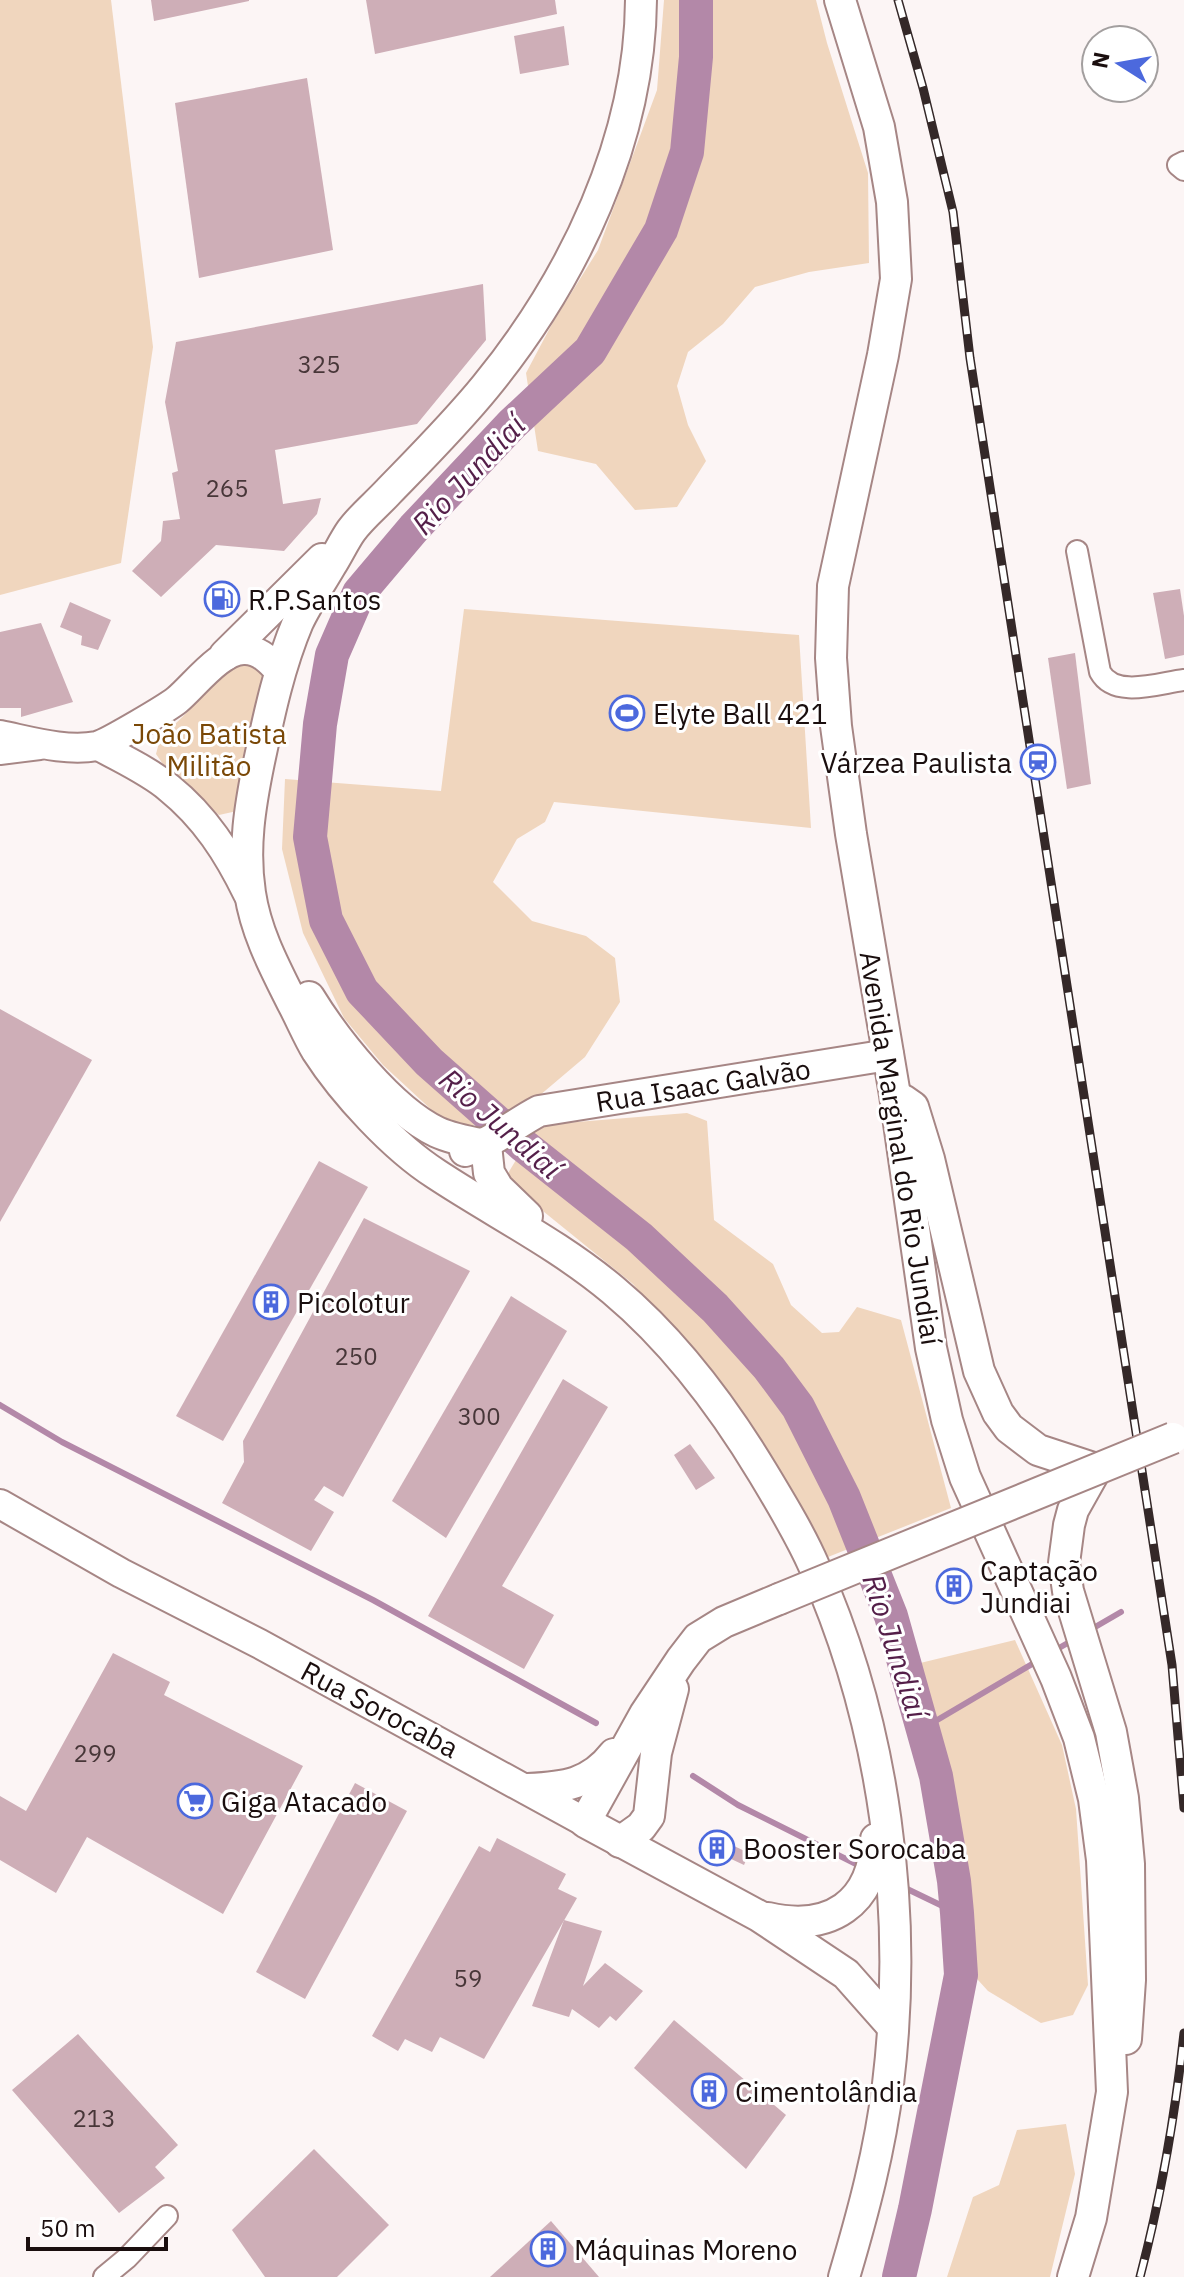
<svg xmlns="http://www.w3.org/2000/svg" width="1184" height="2277" font-family="'IBM Plex Sans',sans-serif">
<style>
.green{fill:#f0d6be}
.lines{fill:none;stroke-linecap:round;stroke-linejoin:round}
.stream{stroke:#b388a8;stroke-width:6}
.river{stroke:#b388a8;stroke-width:34}
.building{fill:#ceaeb7}
.street-casing{stroke:#a68685;stroke-width:24}
.secondary-casing{stroke:#a68685;stroke-width:32}
.primary-casing{stroke:#a68685;stroke-width:34}
.street{stroke:#fff;stroke-width:20}
.secondary{stroke:#fff;stroke-width:28}
.primary{stroke:#fff;stroke-width:30}
.rail-casing{stroke:#342828;stroke-width:9}
.rail{stroke:#fff;stroke-width:6;stroke-dasharray:18;stroke-linecap:butt}
.primary-bridge-casing{stroke:#a68685;stroke-width:34;stroke-linecap:butt}
.primary-bridge{stroke:#fff;stroke-width:30}
.labels{text-anchor:middle;dominant-baseline:central;stroke-width:6;stroke-linejoin:round;paint-order:stroke}
.number-label{font-size:24px;fill:#473638}
.poi-label{font-size:28px;fill:#1a0e0e;stroke:#fff;text-anchor:start}
.park-label{font-size:28px;fill:#7a4807;stroke:#fff}
.street-label{font-size:28px;fill:#1a0e0e;stroke:#fff}
.water-label{font-size:30px;font-style:italic;fill:#541f49;stroke:#fff}
</style>
<rect width="100%" height="100%" fill="#fcf5f5"/>
<g class="green">
<polygon points="0,0 111,0 153,347 121,563 0,595"/>
<polygon points="664,0 816,0 827,43 868,173 869,263 809,272 755,287 723,324 688,352 677,386 688,425 706,461 677,507 635,510 596,464 538,451 526,373 552,324 598,250 657,90"/>
<polygon points="464,609 799,635 811,828 554,802 545,822 517,839 493,882 532,921 586,936 615,958 620,1002 585,1057 539,1096 469,1127 436,1114 383,1065 344,1018 303,933 282,849 285,779 441,791"/>
<polygon points="239,661 260,667 269,674 237,811 219,815 167,770 156,754 160,739"/>
<polygon points="687,1113 707,1121 714,1220 773,1264 791,1305 822,1333 839,1332 857,1307 901,1320 951,1508 828,1557 754,1429 633,1284 533,1203 507,1175 516,1160 528,1126"/>
<polygon points="1015,1640 1062,1745 1076,1809 1088,1985 1073,2015 1041,2023 988,1991 968,1969 973,1920 961,1886 943,1780 912,1665"/>
<polygon points="1066,2124 1075,2174 1050,2277 947,2277 973,2197 999,2185 1017,2130"/>
</g>
<g class="lines">
<g class="stream">
<polyline points="0,1405 62,1442 373,1600 596,1723"/>
<polyline points="1090,1630 1121,1612"/>
<polyline points="1052,1652 1073,1640"/>
<polyline points="922,1729 1039,1660"/>
<polyline points="693,1776 738,1805 862,1867"/>
<polyline points="901,1886 957,1913"/>
</g>
<polyline class="river" points="696,0 696,57 687,152 661,230 590,351 512,424 414,528 359,593 332,655 320,724 310,837 326,920 362,991 429,1062 524,1146 639,1237 715,1308 769,1368 798,1407 844,1498 891,1616 936,1776 954,1881 957,1913 961,1975 915,2209 899,2277"/>
</g>
<g class="building">
<polygon points="151,0 249,0 249,1 154,21"/>
<polygon points="366,0 555,0 557,14 375,54"/>
<polygon points="564,26 569,65 520,74 514,36"/>
<polygon points="307,78 333,250 199,278 175,103"/>
<polygon points="483,284 486,340 417,424 275,450 283,504 321,498 317,514 284,551 216,545 161,597 132,571 161,541 163,521 180,519 172,473 178,471 165,402 176,342"/>
<polygon points="1180,589 1184,616 1184,655 1165,659 1153,593"/>
<polygon points="70,602 111,620 98,650 81,645 82,636 60,627"/>
<polygon points="41,623 73,702 21,717 21,708 0,708 0,632"/>
<polygon points="1075,653 1091,784 1067,789 1048,658"/>
<polygon points="0,1009 92,1060 0,1222"/>
<polygon points="319,1161 368,1187 223,1441 176,1416"/>
<polygon points="364,1218 470,1271 343,1497 324,1486 314,1500 334,1512 311,1551 222,1503 244,1462 243,1441"/>
<polygon points="511,1296 567,1331 446,1538 392,1501"/>
<polygon points="563,1379 608,1407 502,1586 554,1615 524,1669 428,1616"/>
<polygon points="690,1444 715,1478 696,1490 674,1455"/>
<polygon points="960,1577 965,1589 948,1595 944,1584"/>
<polygon points="113,1653 170,1682 164,1695 303,1766 223,1914 87,1837 56,1893 0,1860 0,1796 26,1811"/>
<polygon points="355,1783 407,1811 305,1999 256,1972"/>
<polygon points="497,1838 566,1874 558,1889 577,1898 484,2059 440,2037 432,2052 405,2039 398,2051 372,2036 479,1846 490,1852"/>
<polygon points="712,1838 728,1845 721,1858 706,1851"/>
<polygon points="734,1846 749,1853 744,1865 729,1858"/>
<polygon points="564,1920 602,1931 583,1986 605,1963 643,1991 616,2021 610,2016 599,2028 572,2009 569,2017 532,2006"/>
<polygon points="674,2020 786,2115 746,2169 634,2068"/>
<polygon points="78,2034 178,2145 155,2167 165,2178 119,2213 12,2090"/>
<polygon points="314,2149 389,2225 337,2277 265,2277 232,2230"/>
<polygon points="551,2221 599,2277 490,2277"/>
</g>
<g class="lines">
<g class="street-casing">
<g id="street">
<polyline points="1184,162 1178,165 1184,170"/>
<path d="M1077,551L1100,672C1115,699 1159,683 1184,680"/>
<polyline points="0,754 40,749"/>
<polyline points="104,2277 127,2258 167,2216"/>
</g>
</g>
<g class="secondary-casing">
<g id="secondary">
<path d="M0,735C30,741 66,752 97,746C108,743 167,708 177,700C194,686 221,649 245,650C260,650 271,662 280,672"/>
<path d="M99,746C122,759 149,771 169,788C205,817 228,853 248,894"/>
<polyline points="0,1504 121,1573 260,1644 585,1822"/>
</g>
</g>
<g class="primary-casing">
<g id="primary">
<path d="M641,0C640,140 574,278 486,386C456,423 421,458 388,492C376,505 361,517 351,531C344,541 338,554 331,565C320,584 307,603 298,622C279,667 269,715 259,762C250,806 243,848 250,893C256,933 275,968 293,1004C301,1019 308,1036 317,1051C344,1093 394,1147 436,1174C495,1213 558,1244 613,1290C674,1341 722,1405 763,1473C781,1503 800,1534 814,1566C885,1725 909,1911 888,2084C880,2150 863,2213 844,2277"/>
<polyline points="840,0 879,127 892,202 896,279 883,355 833,586 831,658 836,726 851,834 895,1095 931,1348 947,1420 965,1477 1056,1678 1079,1738 1094,1799 1102,1860 1112,2092 1091,2218 1073,2277"/>
<polyline points="225,655 322,559"/>
<path d="M309,997C336,1041 391,1110 437,1132C452,1139 470,1142 486,1145"/>
<polyline points="903,1100 913,1107 929,1159 979,1371 998,1413 1009,1428 1038,1450 1096,1469 1073,1510 1069,1525 1064,1563 1068,1591 1111,1732 1123,1798 1129,1864 1130,1980 1126,2039"/>
<polyline points="486,1145 489,1173 498,1188 527,1216"/>
<path d="M465,1151C493,1143 514,1124 539,1111L888,1055"/>
<polyline points="779,1599 724,1622 698,1638 681,1660 645,1714 585,1822 759,1916 846,1974 892,2026"/>
<path d="M528,1789C564,1787 590,1785 614,1754"/>
<polyline points="620,1842 641,1827 649,1816 656,1753 673,1689"/>
<path d="M768,1918C830,1932 873,1904 876,1839"/>
</g>
</g>
<use href="#street" class="street"/>
<use href="#secondary" class="secondary"/>
<use href="#primary" class="primary"/>
<g class="rail-casing">
<g id="rail">
<polyline points="898,0 923,88 953,212 970,358 1172,1665 1184,1808"/>
<path d="M1140,2277C1161,2197 1175,2116 1184,2033"/>
</g>
</g>
<use href="#rail" class="rail"/>
<g class="primary-bridge-casing">
<polyline id="primary-bridge" points="779,1599 1173,1438"/>
</g>
<use href="#primary-bridge" class="primary-bridge"/>
</g>
<defs>
<g id="fuel-ring" transform="scale(1.8)"><circle r="9.5" fill="#fff" stroke="#4c69dd" stroke-width="1.5"/><path d="M-5.5-6h7V0h2V4h1.3V-2.5L3-4.5l.8-.8L6-3V5H2.5V1h-1V6h-7ZM-4.2-4.7v3.2H.2V-4.7Z" fill="#4c69dd"/></g>
<g id="stadium-ring" transform="scale(1.8)"><circle r="9.5" fill="#fff" stroke="#4c69dd" stroke-width="1.5"/><path d="M0-5a6.5 5 0 1 0 0 10a6.5 5 0 1 0 0-10ZM-3.5-1.8h7v3.6h-7Z" fill="#4c69dd"/></g>
<g id="station-ring" transform="scale(1.8)"><circle r="9.5" fill="#fff" stroke="#4c69dd" stroke-width="1.5"/><path d="M-3-6H3Q5-6 5-4V2Q5 4 3 4L4.5 6H3L1.5 4h-3L-3 6H-4.5L-3 4Q-5 4-5 2V-4Q-5-6-3-6ZM-3.5-4v3h7v-3ZM-3.5 1v1.5H-2V1ZM2 1v1.5H3.5V1Z" fill="#4c69dd"/></g>
<g id="building-ring" transform="scale(1.8)"><circle r="9.5" fill="#fff" stroke="#4c69dd" stroke-width="1.5"/><path d="M-4-6H4V6H1V3H-1V6H-4ZM-2.5-4.3h1.7v1.8h-1.7ZM.8-4.3h1.7v1.8H.8ZM-2.5-1h1.7V.8h-1.7ZM.8-1h1.7V.8H.8Z" fill="#4c69dd"/></g>
<g id="supermarket-ring" transform="scale(1.8)"><circle r="9.5" fill="#fff" stroke="#4c69dd" stroke-width="1.5"/><path d="M-6-5.5h2.5l.6 2H6L4.5 2H-2.5L-4.4-4H-6ZM-1.5 3.2a1.3 1.3 0 1 0 .1 0ZM3 3.2a1.3 1.3 0 1 0 .1 0Z" fill="#4c69dd"/></g>
</defs>
<g fill-rule="evenodd">
<use href="#fuel-ring" x="222" y="599"/>
<use href="#stadium-ring" x="627" y="713"/>
<use href="#station-ring" x="1038" y="762"/>
<use href="#building-ring" x="271" y="1302"/>
<use href="#building-ring" x="954" y="1586"/>
<use href="#supermarket-ring" x="195" y="1801"/>
<use href="#building-ring" x="717" y="1848"/>
<use href="#building-ring" x="709" y="2091"/>
<use href="#building-ring" x="548" y="2249"/>
</g>
<g class="labels">
<g class="number-label">
<text x="319" y="364">325</text>
<text x="227" y="488">265</text>
<text x="356" y="1356">250</text>
<text x="479" y="1416">300</text>
<text x="95" y="1753">299</text>
<text x="468" y="1978">59</text>
<text x="94" y="2118">213</text>
</g>
<g class="poi-label">
<text x="248" y="599">R.P.Santos</text>
<text x="653" y="713">Elyte Ball 421</text>
<text x="1012" y="762" text-anchor="end">Várzea Paulista</text>
<text x="297" y="1302">Picolotur</text>
<text x="980" y="1570">Captação<tspan x="980" dy="32">Jundiai</tspan></text>
<text x="221" y="1801">Giga Atacado</text>
<text x="743" y="1848">Booster Sorocaba</text>
<text x="735" y="2091">Cimentolândia</text>
<text x="574" y="2249">Máquinas Moreno</text>
</g>
<g class="park-label">
<text x="209" y="733">João Batista<tspan x="209" dy="32">Militão</tspan></text>
</g>
<g class="street-label">
<text transform="translate(703 1085) rotate(-9)">Rua Isaac Galvão</text>
<text transform="translate(901 1148) rotate(81)">Avenida Marginal do Rio Jundiaí</text>
<text transform="translate(380 1709) rotate(28)">Rua Sorocaba</text>
</g>
<g class="water-label">
<text transform="translate(468 474) rotate(-47)">Rio Jundiaí</text>
<text transform="translate(501 1123) rotate(41)">Rio Jundiaí</text>
<text transform="translate(896 1646) rotate(72)">Rio Jundiaí</text>
</g>
</g>
<g transform="translate(1120 64) rotate(281)"><circle r="38" fill="#ffffff" stroke="#a39f9f" stroke-width="2"/>
<path d="M0-6L14 30L0 20L-14 30Z" fill="#4c69dd"/>
<text y="-12" font-size="22" font-weight="bold" text-anchor="middle" fill="#1a0e0e">N</text>
</g>
<path d="M28 2237v12h138v-12" fill="none" stroke="#1a0e0e" stroke-width="4"/>
<text x="40" y="2237" font-size="24" fill="#1a0e0e" stroke="#ffffff" stroke-width="6" paint-order="stroke">50 m</text>
</svg>
